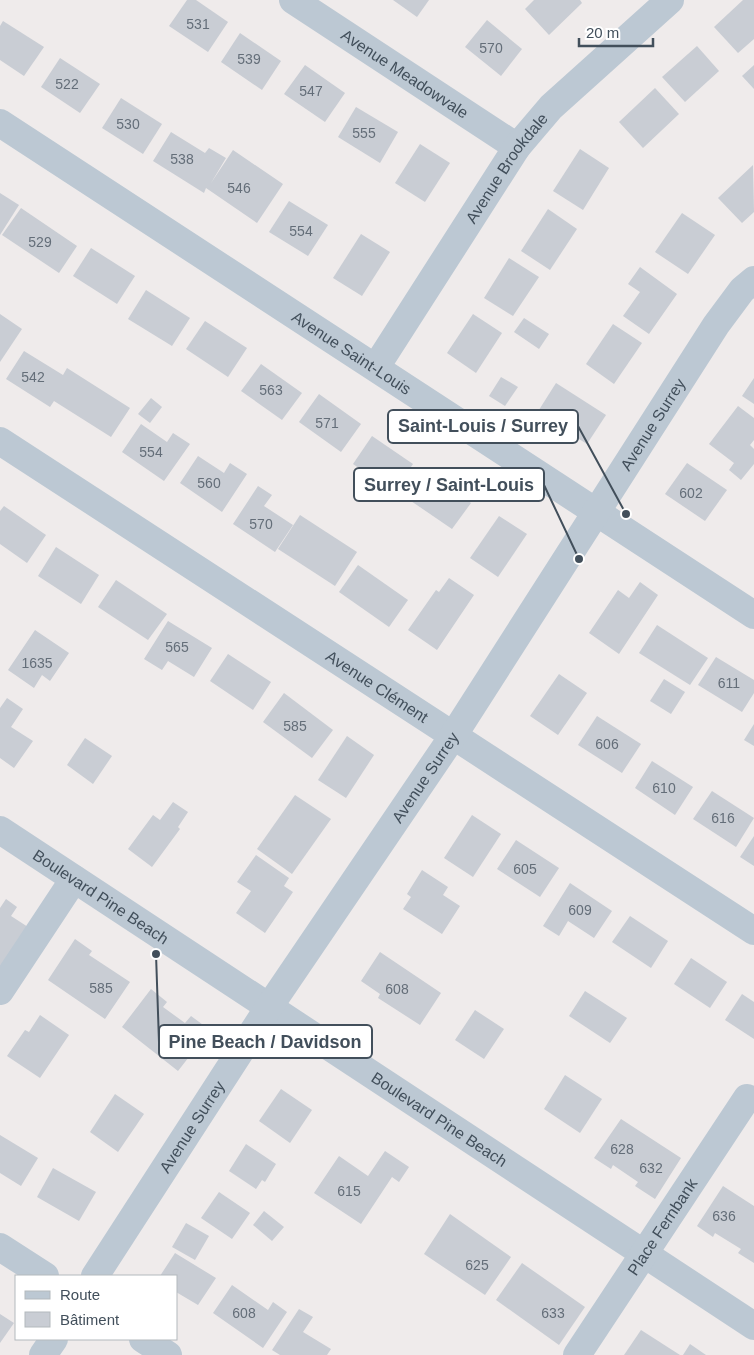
<svg xmlns="http://www.w3.org/2000/svg" width="754" height="1355" font-family="Arial,sans-serif">
<style>
.building{fill:#c9cdd4}
.lines{fill:none;stroke-linecap:round;stroke-linejoin:round}
.minor{stroke:#bcc8d3;stroke-width:28}
.labels{text-anchor:middle;dominant-baseline:central;stroke-width:5;stroke-linejoin:round;paint-order:stroke}
.number-label{font-size:14px;fill:#646e79}
.street-label{font-size:16px;fill:#424f5b;stroke:#fff}
.leader{fill:none;stroke:#424f5b;stroke-width:2}
.callout-dot{fill:#424f5b;stroke:#fff;stroke-width:2}
.callout{fill:#fff;stroke:#424f5b;stroke-width:2}
.callout-label{font-size:18px;text-anchor:middle;font-weight:bold;fill:#424f5b}
</style>
<rect width="100%" height="100%" fill="#efebeb"/>
<g class="building">
<polygon points="187,0 196,0 228,22 208,52 169,26"/>
<polygon points="393,0 429,0 417,17"/>
<polygon points="534,0 580,0 582,3 549,35 525,9"/>
<polygon points="743,0 754,0 754,39 738,53 714,27"/>
<polygon points="487,20 522,49 501,76 465,47"/>
<polygon points="3,21 44,47 24,76 0,60 0,26"/>
<polygon points="240,33 281,61 262,90 221,62"/>
<polygon points="697,46 719,71 685,102 662,77"/>
<polygon points="60,58 100,84 80,113 41,87"/>
<polygon points="305,65 345,93 325,122 284,94"/>
<polygon points="754,65 754,89 742,76"/>
<polygon points="655,88 679,114 643,148 619,122"/>
<polygon points="121,98 162,124 143,154 102,128"/>
<polygon points="356,107 398,132 380,163 338,137"/>
<polygon points="171,132 205,153 209,148 226,158 211,183 233,150 283,184 257,223 206,188 204,193 153,161"/>
<polygon points="420,144 450,163 425,202 395,183"/>
<polygon points="580,149 609,168 583,210 553,191"/>
<polygon points="753,165 754,212 742,223 718,198"/>
<polygon points="0,193 19,205 0,235"/>
<polygon points="289,201 328,225 308,256 269,232"/>
<polygon points="21,208 77,246 59,273 2,235"/>
<polygon points="548,209 577,229 550,270 521,251"/>
<polygon points="682,213 715,235 688,274 655,252"/>
<polygon points="361,234 390,252 362,296 333,278"/>
<polygon points="91,248 135,276 117,304 73,276"/>
<polygon points="509,258 539,277 513,316 484,298"/>
<polygon points="640,267 677,294 649,334 623,316 640,292 628,284"/>
<polygon points="146,290 190,318 172,346 128,319"/>
<polygon points="0,314 22,329 0,362"/>
<polygon points="473,314 502,333 476,373 447,353"/>
<polygon points="524,318 549,334 539,349 514,332"/>
<polygon points="205,321 247,348 228,377 186,349"/>
<polygon points="613,324 642,343 614,384 586,364"/>
<polygon points="24,351 63,375 67,368 130,408 111,437 54,401 50,407 6,379"/>
<polygon points="261,364 302,393 282,420 241,391"/>
<polygon points="501,377 518,387 505,406 489,396"/>
<polygon points="754,378 754,404 742,396"/>
<polygon points="556,383 606,415 587,444 537,413"/>
<polygon points="319,394 361,424 341,452 299,422"/>
<polygon points="151,398 162,407 150,423 138,414"/>
<polygon points="738,406 754,418 754,440 750,445 754,449 754,464 741,480 729,470 734,463 709,444"/>
<polygon points="141,424 167,442 173,433 190,444 164,481 122,452"/>
<polygon points="372,436 413,464 394,492 353,464"/>
<polygon points="198,456 224,473 230,463 247,474 222,512 180,483"/>
<polygon points="687,463 727,490 705,521 665,494"/>
<polygon points="430,475 471,503 452,529 411,501"/>
<polygon points="258,486 272,495 264,506 293,525 275,552 233,524"/>
<polygon points="4,506 46,535 27,563 0,544 0,511"/>
<polygon points="300,515 357,552 335,586 278,549"/>
<polygon points="499,516 527,534 498,577 470,558"/>
<polygon points="56,547 99,575 81,604 38,576"/>
<polygon points="358,565 408,600 389,627 339,592"/>
<polygon points="449,578 474,595 437,650 408,630 436,590 439,592"/>
<polygon points="116,580 167,614 148,640 98,607"/>
<polygon points="640,582 658,595 619,654 589,633 618,590 629,598"/>
<polygon points="168,621 212,648 194,677 168,661 162,670 144,659"/>
<polygon points="657,625 708,658 690,685 639,653"/>
<polygon points="35,630 69,653 50,681 42,675 34,688 8,670"/>
<polygon points="228,654 271,682 253,710 210,681"/>
<polygon points="716,657 754,680 754,693 742,712 698,685"/>
<polygon points="559,674 587,693 558,735 530,716"/>
<polygon points="664,679 685,692 671,714 650,701"/>
<polygon points="284,693 333,730 312,758 263,722"/>
<polygon points="7,698 23,709 11,727 33,741 14,768 0,758 0,708"/>
<polygon points="597,716 641,744 622,773 578,745"/>
<polygon points="754,724 754,746 744,740"/>
<polygon points="347,736 374,755 346,798 318,780"/>
<polygon points="85,738 112,756 93,784 67,765"/>
<polygon points="652,761 693,787 675,815 635,788"/>
<polygon points="712,791 754,818 736,847 693,819"/>
<polygon points="295,795 331,819 292,874 257,849"/>
<polygon points="173,802 188,812 178,827 180,829 152,867 128,849 153,815 160,820"/>
<polygon points="472,815 501,834 473,877 444,858"/>
<polygon points="754,836 754,866 740,857"/>
<polygon points="516,840 559,868 540,897 497,869"/>
<polygon points="256,855 289,878 284,886 293,892 265,933 236,913 251,891 237,882"/>
<polygon points="422,870 448,887 443,895 460,906 442,934 403,909 411,897 407,894"/>
<polygon points="570,883 612,911 594,938 568,921 559,936 543,926"/>
<polygon points="6,899 17,907 11,916 28,927 0,968 0,908"/>
<polygon points="630,916 668,941 651,968 612,942"/>
<polygon points="75,939 92,951 89,955 130,982 105,1019 48,980"/>
<polygon points="380,952 441,993 420,1025 378,998 380,994 361,981"/>
<polygon points="691,958 727,982 710,1008 674,984"/>
<polygon points="151,989 167,1002 163,1007 185,1023 191,1016 210,1030 178,1071 122,1027"/>
<polygon points="585,991 627,1018 610,1043 569,1016"/>
<polygon points="742,994 754,1002 754,1039 725,1020"/>
<polygon points="475,1010 504,1029 484,1059 455,1040"/>
<polygon points="40,1015 69,1035 40,1078 7,1056 25,1030 29,1032"/>
<polygon points="565,1075 602,1099 580,1133 544,1109"/>
<polygon points="281,1089 312,1110 290,1143 259,1121"/>
<polygon points="115,1094 144,1114 118,1152 90,1132"/>
<polygon points="621,1119 681,1158 655,1199 635,1186 638,1182 613,1165 611,1169 594,1158"/>
<polygon points="0,1135 38,1158 21,1186 0,1173"/>
<polygon points="246,1144 276,1164 265,1182 262,1180 256,1189 229,1171"/>
<polygon points="385,1151 409,1167 399,1182 392,1177 361,1224 314,1193 339,1156 368,1176"/>
<polygon points="53,1168 96,1192 79,1221 37,1197"/>
<polygon points="723,1186 754,1206 754,1263 738,1253 741,1249 715,1233 713,1237 697,1226"/>
<polygon points="219,1192 250,1213 232,1239 201,1218"/>
<polygon points="264,1211 284,1227 272,1241 253,1225"/>
<polygon points="450,1214 511,1257 485,1295 424,1254"/>
<polygon points="186,1223 209,1236 195,1260 172,1247"/>
<polygon points="175,1253 216,1278 198,1305 176,1292 176,1276 160,1276"/>
<polygon points="522,1263 585,1307 559,1345 496,1300"/>
<polygon points="232,1285 268,1310 273,1302 287,1312 263,1348 213,1313"/>
<polygon points="299,1309 313,1317 303,1332 331,1349 327,1355 280,1355 272,1350"/>
<polygon points="0,1314 14,1323 0,1343"/>
<polygon points="641,1330 680,1355 624,1355"/>
<polygon points="690,1344 706,1355 683,1355"/>
</g>
<g class="lines">
<g class="minor">
<path id="s1" d="M293,0L517,147"/>
<path id="s2" d="M0,123L754,615"/>
<path id="s3" d="M376,367L517,147L551,107L670,0"/>
<path id="s4" d="M0,441L754,931"/>
<path id="s5" d="M0,830L754,1326"/>
<polyline points="0,991 74,879"/>
<polyline points="0,1247 45,1276"/>
<path id="s6" d="M95,1276L269,1007L453,736L716,325L742,290L754,280"/>
<polyline points="143,1339 168,1355"/>
<polyline points="43,1355 54,1339"/>
<path id="s7" d="M577,1355L747,1098"/>
</g>
</g>
<g class="labels">
<g class="number-label">
<text x="198" y="24">531</text>
<text x="491" y="48">570</text>
<text x="249" y="59">539</text>
<text x="67" y="84">522</text>
<text x="311" y="91">547</text>
<text x="128" y="124">530</text>
<text x="364" y="133">555</text>
<text x="182" y="159">538</text>
<text x="239" y="188">546</text>
<text x="301" y="231">554</text>
<text x="40" y="242">529</text>
<text x="33" y="377">542</text>
<text x="271" y="390">563</text>
<text x="327" y="423">571</text>
<text x="151" y="452">554</text>
<text x="209" y="483">560</text>
<text x="691" y="493">602</text>
<text x="261" y="524">570</text>
<text x="177" y="647">565</text>
<text x="37" y="663">1635</text>
<text x="729" y="683">611</text>
<text x="295" y="726">585</text>
<text x="607" y="744">606</text>
<text x="664" y="788">610</text>
<text x="723" y="818">616</text>
<text x="525" y="869">605</text>
<text x="580" y="910">609</text>
<text x="101" y="988">585</text>
<text x="397" y="989">608</text>
<text x="622" y="1149">628</text>
<text x="651" y="1168">632</text>
<text x="349" y="1191">615</text>
<text x="724" y="1216">636</text>
<text x="477" y="1265">625</text>
<text x="244" y="1313">608</text>
<text x="553" y="1313">633</text>
</g>
<g class="street-label">
<text stroke="none"><textPath href="#s1" startOffset="134">Avenue Meadowvale</textPath></text>
<text stroke="none"><textPath href="#s3" startOffset="238">Avenue Brookdale</textPath></text>
<text stroke="none"><textPath href="#s2" startOffset="420">Avenue Saint-Louis</textPath></text>
<text stroke="none"><textPath href="#s6" startOffset="1018">Avenue Surrey</textPath></text>
<text stroke="none"><textPath href="#s4" startOffset="450">Avenue Clément</textPath></text>
<text stroke="none"><textPath href="#s6" startOffset="598">Avenue Surrey</textPath></text>
<text stroke="none"><textPath href="#s5" startOffset="121">Boulevard Pine Beach</textPath></text>
<text stroke="none"><textPath href="#s5" startOffset="526">Boulevard Pine Beach</textPath></text>
<text stroke="none"><textPath href="#s6" startOffset="178">Avenue Surrey</textPath></text>
<text stroke="none"><textPath href="#s7" startOffset="154">Place Fernbank</textPath></text>
</g>
</g>
<path class="leader" d="M626 514L578 426M579 559L544 485M156 954L159 1042"/>
<g class="callout-dot">
<circle cx="626" cy="514" r="5"/>
<circle cx="579" cy="559" r="5"/>
<circle cx="156" cy="954" r="5"/>
</g>
<g class="callout">
<rect x="388" y="410" width="190" height="33" rx="5"/>
<rect x="354" y="468" width="190" height="33" rx="5"/>
<rect x="159" y="1025" width="213" height="33" rx="5"/>
</g>
<g class="callout-label">
<text x="483" y="432">Saint-Louis / Surrey</text>
<text x="449" y="491">Surrey / Saint-Louis</text>
<text x="265" y="1048">Pine Beach / Davidson</text>
</g>
<rect x="15" y="1275" width="162" height="65" fill="#ffffff" stroke="#b3b9bd"/>
<rect x="25" y="1291" width="25" height="8" fill="#bcc8d3" stroke="#b3b9bd"/>
<text x="60" y="1300" font-size="15" fill="#424f5b">Route</text>
<rect x="25" y="1312" width="25" height="15" fill="#c9cdd4" stroke="#b3b9bd"/>
<text x="60" y="1325" font-size="15" fill="#424f5b">Bâtiment</text>
<path d="M579 38v8h74v-8" fill="none" stroke="#424f5b" stroke-width="2.5"/>
<text x="586" y="38" font-size="15" fill="#424f5b" stroke="#ffffff" stroke-width="4" paint-order="stroke">20 m</text>
</svg>
